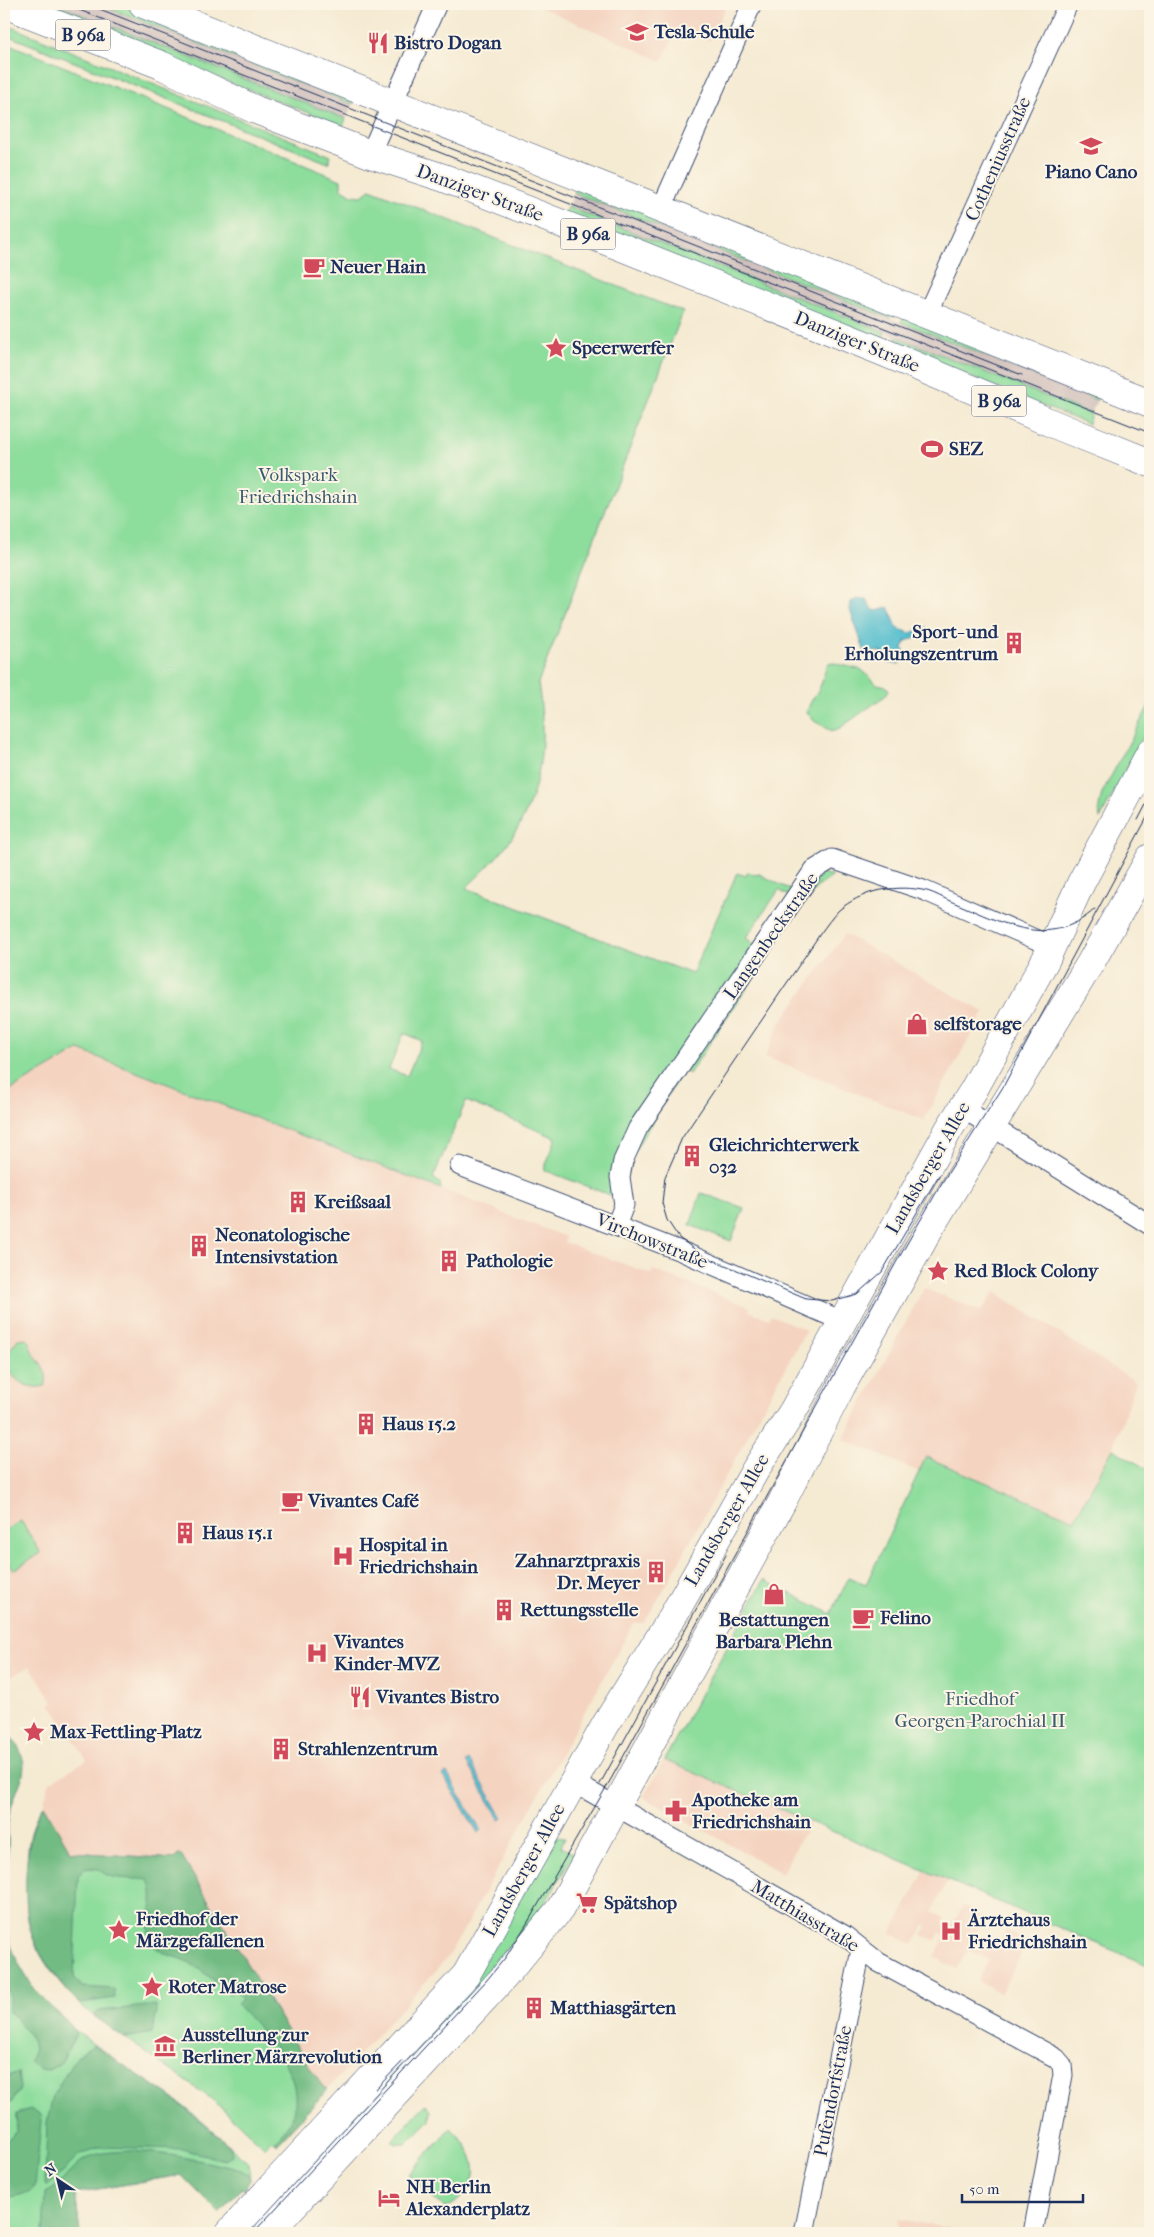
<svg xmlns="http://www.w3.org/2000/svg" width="1154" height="2237" font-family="'IM FELL French Canon',serif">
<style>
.built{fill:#f4d3c0}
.industrial{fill:#d0c0bc}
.green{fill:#8ddd9c;stroke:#54867d;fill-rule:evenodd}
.forest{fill:#72bc84;stroke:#467671}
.water{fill:#52bdce;stroke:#367696}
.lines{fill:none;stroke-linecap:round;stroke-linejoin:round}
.street-casing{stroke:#3c4b6f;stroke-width:21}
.primary-casing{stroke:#3c4b6f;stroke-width:29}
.street{stroke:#fff;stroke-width:19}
.primary{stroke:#fff;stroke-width:28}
.tram{stroke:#1b2f5e;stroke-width:1}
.labels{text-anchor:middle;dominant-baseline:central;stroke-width:4;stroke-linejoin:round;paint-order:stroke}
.shield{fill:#fcf5e5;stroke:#5e6a86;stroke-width:1}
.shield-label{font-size:18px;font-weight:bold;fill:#1b2f5e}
.poi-label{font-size:19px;font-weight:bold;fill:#1b2f5e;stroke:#fcf5e5;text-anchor:start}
.street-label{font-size:19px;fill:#1b2f5e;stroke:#fcf5e5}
.park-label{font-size:19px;fill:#385a6e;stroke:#fcf5e5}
</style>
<rect width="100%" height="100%" fill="#fcf5e5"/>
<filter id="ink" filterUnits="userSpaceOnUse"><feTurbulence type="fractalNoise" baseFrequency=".02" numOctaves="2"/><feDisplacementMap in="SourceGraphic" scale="10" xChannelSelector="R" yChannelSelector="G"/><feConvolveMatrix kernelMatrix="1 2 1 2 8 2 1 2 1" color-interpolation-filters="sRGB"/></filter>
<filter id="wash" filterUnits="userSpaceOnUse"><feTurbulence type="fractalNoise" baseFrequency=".0096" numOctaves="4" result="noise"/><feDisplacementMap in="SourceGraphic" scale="20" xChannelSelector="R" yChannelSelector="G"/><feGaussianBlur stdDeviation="1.12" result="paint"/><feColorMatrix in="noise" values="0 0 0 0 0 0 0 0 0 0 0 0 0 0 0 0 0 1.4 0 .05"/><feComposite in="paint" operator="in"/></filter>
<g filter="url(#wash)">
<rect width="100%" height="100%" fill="#f5ead2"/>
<g class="built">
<polygon points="534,4 727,4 710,41 678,28 662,61"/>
<polygon points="845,934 984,1012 924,1120 765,1057 780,1023"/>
<polygon points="78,1050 566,1237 564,1242 651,1274 653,1270 750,1307 749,1311 769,1319 771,1315 806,1330 664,1589 644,1623 634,1623 449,1956 328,2089 323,2087 314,2074 180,1854 174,1859 71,1852 43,1805 50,1782 87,1760 50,1704 53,1702 30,1666 4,1681 4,1094"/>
<polygon points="924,1288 981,1311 995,1292 1136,1382 1113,1449 1074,1520 926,1457 919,1472 843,1439"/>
<polygon points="664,1760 810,1822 782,1873 643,1797"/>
<polygon points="925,1871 948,1880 932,1912 945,1918 943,1924 950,1929 963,1906 985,1918 973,1940 986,1945 988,1943 993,1946 991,1949 994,1952 1006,1930 1028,1942 1000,1994 978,1981 989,1960 968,1949 957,1969 934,1957 946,1936 940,1932 936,1941 922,1935 927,1926 925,1925 913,1945 891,1933"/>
<polygon points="899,2219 974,2233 897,2233"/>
</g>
<g class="industrial">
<polygon points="55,4 98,4 353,104 346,119"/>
<polygon points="574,193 1097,400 1091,414 568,207"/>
</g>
<g class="green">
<polygon points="26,4 55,4 346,119 343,126"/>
<polygon points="98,4 123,4 356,95 353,104"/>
<polygon points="4,24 331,156 328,163 4,34"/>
<path d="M4,42L341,180V188L352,195L362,196L370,189L683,312L538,683C547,737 543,789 513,836C501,855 482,872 466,888L692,974L737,873L746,876L748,872L755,875L759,874L793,891L790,897L779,890L746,938L757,946L613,1187L612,1196L544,1170L556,1138L466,1101L433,1178L440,1183L441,1189L79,1050L4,1094ZM404,1033L422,1041L407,1076L389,1069Z"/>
<polygon points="578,183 894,309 890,318 574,193"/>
<polygon points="568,207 885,332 882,342 564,216"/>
<polygon points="905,313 1101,390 1097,400 901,322"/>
<polygon points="896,337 1091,414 1088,424 892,346"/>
<path d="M830,662L862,670L877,684L886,686L889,690L885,696L840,728L832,731L814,721L807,712C810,700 818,693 822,682C825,674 824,668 830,662Z"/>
<polygon points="1150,704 1150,724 1100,819 1099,807 1102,793"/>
<polygon points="822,872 832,877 816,888 804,904 800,901"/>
<polygon points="797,905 801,907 689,1074 685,1071"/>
<polygon points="701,1193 744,1208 731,1241 690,1225"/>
<path d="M27,1338C30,1343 30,1348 33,1353C40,1365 50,1371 45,1386C26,1391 9,1378 4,1358L18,1339Z"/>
<polygon points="1113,1449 1150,1471 1150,1966 664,1760 764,1580 831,1614 849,1577 866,1584 926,1457 1074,1520"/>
<polygon points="21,1521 41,1553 13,1570 4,1555 4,1531"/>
<path d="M4,1729C38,1765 17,1780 8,1819C7,1827 8,1837 8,1845C6,1882 0,1923 15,1957C46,2022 115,2058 171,2097C199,2117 224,2141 249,2163L250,2180L244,2190L241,2188L219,2213L181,2175L75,2193L80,2233H4Z"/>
<path d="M43,1805L71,1852L174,1859L180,1854L314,2074L323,2087L328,2089L277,2144L271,2140L265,2148L213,2100L91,2014C66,1992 38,1961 30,1928C25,1911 27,1892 27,1874C27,1849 29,1827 43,1805Z"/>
<polygon points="554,1837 565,1838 561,1847 574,1854 523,1940 259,2233 239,2233 466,1986"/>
<polygon points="426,2104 431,2110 430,2120 406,2144 395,2144 391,2141"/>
<path d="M451,2128C481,2157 485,2185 446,2209L408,2175Z"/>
</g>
<g class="forest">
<path d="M4,1729C42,1769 15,1779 8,1820C7,1827 8,1836 8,1843C7,1867 5,1891 6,1916C7,1948 25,1981 48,2004C57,2014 71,2021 76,2034L61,2063L49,2070L40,2069L29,2062C44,2044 20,2025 9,2012V1993L4,1985Z"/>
<path d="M43,1805L71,1852L174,1859L180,1854L314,2074L323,2087L328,2089L277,2144L274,2142C281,2134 288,2127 292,2117C308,2074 262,2033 237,2004L242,1999L235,1990L229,1995C218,1983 204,1972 190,1963C178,1956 157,1955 151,1941C142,1921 160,1899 148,1880C136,1878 121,1880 110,1876C97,1872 103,1866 84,1869L78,1876L74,1977L82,1987L114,1989L115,1998L81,2003C73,1999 68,1991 62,1984C49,1968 35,1949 30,1928C22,1896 25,1832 43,1805Z"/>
<polygon points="156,2005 157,2012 152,2033 124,2038 94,2015 99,2011"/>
<polygon points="94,2045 172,2098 231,2147 232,2155 224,2160 182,2149 99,2147 80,2155 47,2187 45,2185 47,2123 53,2095 73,2062 79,2055"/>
<polygon points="18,2072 20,2089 11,2103 4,2097 4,2078"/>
<path d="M30,2109L40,2115L41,2120L35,2187C27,2195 15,2196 4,2198V2144L16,2132L17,2114Z"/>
<path d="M131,2151C170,2153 204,2161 241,2170L248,2174L250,2180L244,2190L241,2188L219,2213L181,2175L75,2193L80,2233H43L45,2193C61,2187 67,2172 81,2162C95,2151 114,2152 131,2151Z"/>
</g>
<g class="water">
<polygon points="857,598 866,599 872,609 877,611 889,607 897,628 910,633 927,627 930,632 906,641 903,648 905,657 899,664 888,663 884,654 878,651 866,655 850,610 851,602"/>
<polygon points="469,1760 503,1818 500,1820 466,1762"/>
<polygon points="447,1773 481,1831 478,1833 443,1775"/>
</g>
</g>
<g filter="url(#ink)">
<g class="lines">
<g class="street-casing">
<g id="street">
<polyline points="370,154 437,4"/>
<polyline points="661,209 752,4"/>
<polyline points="927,314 1068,4"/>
<polyline points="962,1108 1150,1225"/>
<polyline points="460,1166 683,1252 842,1321"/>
<polyline points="616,1226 624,1205 620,1177 623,1161 638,1128 814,870 832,859 923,890 1053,947"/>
<polyline points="573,1782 844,1935 878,1962 1056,2058 1062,2065 1063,2075 1033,2233"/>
<polyline points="804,2233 861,1950"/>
</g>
</g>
<g class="primary-casing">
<g id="primary">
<polyline points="4,4 161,65 256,110 370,154 444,178 619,246 883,352 1063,428 1150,463"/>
<polyline points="143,4 1150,403"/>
<polyline points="229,2233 466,1975 606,1724 674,1614 757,1467 793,1411 949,1129 973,1091 1046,959 1081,883 1150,753"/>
<polyline points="268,2233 504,1977 560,1909 782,1502 841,1387 931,1226 1091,962 1150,858"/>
</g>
</g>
<use href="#street" class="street"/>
<use href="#primary" class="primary"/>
<g class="tram">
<polyline points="64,4 1150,433"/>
<polyline points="87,4 1022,375"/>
<polyline points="1138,820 1150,797"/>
<path d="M939,1175L882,1272L857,1294L832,1301L806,1299L704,1256L679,1238L667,1220L662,1203L665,1177L682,1138L820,934C826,926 832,917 839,910C850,901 862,895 876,891C891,888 907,887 922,890C931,891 941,897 950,901C1000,921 1048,952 1095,909"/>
<polyline points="600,1784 726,1555"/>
<polyline points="376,2089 402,2062"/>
<polyline points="253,2233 486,1981 505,1958 528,1922 611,1779 897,1261 943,1181 1003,1087 1150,812"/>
</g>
</g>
</g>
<defs>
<g id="school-bare" transform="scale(1.725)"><path d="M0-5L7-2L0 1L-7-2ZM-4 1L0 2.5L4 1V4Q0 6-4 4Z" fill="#d1495b" stroke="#fcf5e5" stroke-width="2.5" paint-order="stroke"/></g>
<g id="restaurant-bare" transform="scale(1.725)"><path d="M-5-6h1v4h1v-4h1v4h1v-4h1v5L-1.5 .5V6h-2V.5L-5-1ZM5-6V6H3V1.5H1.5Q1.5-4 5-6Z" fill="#d1495b" stroke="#fcf5e5" stroke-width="2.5" paint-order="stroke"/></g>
<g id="cafe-bare" transform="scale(1.725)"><path d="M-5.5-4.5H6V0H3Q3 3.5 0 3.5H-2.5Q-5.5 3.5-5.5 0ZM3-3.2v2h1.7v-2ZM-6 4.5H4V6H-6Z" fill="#d1495b" stroke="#fcf5e5" stroke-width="2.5" paint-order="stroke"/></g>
<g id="sight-bare" transform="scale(1.725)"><path d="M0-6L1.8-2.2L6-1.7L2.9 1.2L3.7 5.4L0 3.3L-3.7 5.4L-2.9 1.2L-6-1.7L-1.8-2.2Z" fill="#d1495b" stroke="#fcf5e5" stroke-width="2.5" paint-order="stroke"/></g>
<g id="stadium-bare" transform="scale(1.725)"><path d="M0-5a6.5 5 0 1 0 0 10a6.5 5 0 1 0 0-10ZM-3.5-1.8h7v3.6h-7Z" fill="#d1495b" stroke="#fcf5e5" stroke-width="2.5" paint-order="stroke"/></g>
<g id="building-bare" transform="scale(1.725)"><path d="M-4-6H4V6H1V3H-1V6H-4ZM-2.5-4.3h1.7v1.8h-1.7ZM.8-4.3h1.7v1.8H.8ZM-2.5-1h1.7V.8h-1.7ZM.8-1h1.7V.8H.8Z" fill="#d1495b" stroke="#fcf5e5" stroke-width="2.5" paint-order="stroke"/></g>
<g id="shop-bare" transform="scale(1.725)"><path d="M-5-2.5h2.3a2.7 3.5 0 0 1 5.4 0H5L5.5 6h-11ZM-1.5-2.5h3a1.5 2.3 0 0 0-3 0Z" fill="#d1495b" stroke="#fcf5e5" stroke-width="2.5" paint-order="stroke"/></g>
<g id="hospital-bare" transform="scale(1.725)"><path d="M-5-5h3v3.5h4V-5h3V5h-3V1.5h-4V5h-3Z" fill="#d1495b" stroke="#fcf5e5" stroke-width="2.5" paint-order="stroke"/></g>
<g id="pharmacy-bare" transform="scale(1.725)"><path d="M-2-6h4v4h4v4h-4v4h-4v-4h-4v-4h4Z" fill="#d1495b" stroke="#fcf5e5" stroke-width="2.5" paint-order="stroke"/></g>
<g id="supermarket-bare" transform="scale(1.725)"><path d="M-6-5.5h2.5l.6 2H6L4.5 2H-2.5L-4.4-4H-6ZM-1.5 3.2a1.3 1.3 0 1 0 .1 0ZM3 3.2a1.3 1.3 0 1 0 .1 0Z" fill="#d1495b" stroke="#fcf5e5" stroke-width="2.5" paint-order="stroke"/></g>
<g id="museum-bare" transform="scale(1.725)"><path d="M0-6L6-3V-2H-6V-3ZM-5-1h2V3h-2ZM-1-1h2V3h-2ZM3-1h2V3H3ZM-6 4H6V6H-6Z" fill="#d1495b" stroke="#fcf5e5" stroke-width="2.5" paint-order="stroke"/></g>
<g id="hotel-bare" transform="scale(1.725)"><path d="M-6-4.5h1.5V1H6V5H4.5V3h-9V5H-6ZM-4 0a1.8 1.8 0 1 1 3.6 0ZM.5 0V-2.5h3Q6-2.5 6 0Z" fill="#d1495b" stroke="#fcf5e5" stroke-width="2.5" paint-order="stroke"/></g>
</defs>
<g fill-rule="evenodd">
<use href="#school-bare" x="637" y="32"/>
<use href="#restaurant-bare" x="378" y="43"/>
<use href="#school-bare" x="1091" y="146"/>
<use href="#cafe-bare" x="314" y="267"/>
<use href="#sight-bare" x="556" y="348"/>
<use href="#stadium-bare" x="932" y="449"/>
<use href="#building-bare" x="1014" y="643"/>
<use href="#shop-bare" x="917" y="1024"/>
<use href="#building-bare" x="692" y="1156"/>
<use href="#building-bare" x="298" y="1202"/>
<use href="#building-bare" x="199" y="1246"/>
<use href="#building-bare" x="449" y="1261"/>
<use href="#sight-bare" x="938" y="1271"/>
<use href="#building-bare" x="366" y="1424"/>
<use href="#cafe-bare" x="292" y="1501"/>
<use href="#building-bare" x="185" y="1533"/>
<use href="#hospital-bare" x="343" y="1556"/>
<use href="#building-bare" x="656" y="1572"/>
<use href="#shop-bare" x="774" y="1594"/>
<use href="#building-bare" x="504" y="1610"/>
<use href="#cafe-bare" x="863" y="1618"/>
<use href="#hospital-bare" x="317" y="1653"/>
<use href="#restaurant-bare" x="360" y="1697"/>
<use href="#sight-bare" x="34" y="1732"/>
<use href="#building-bare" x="281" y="1749"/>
<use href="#pharmacy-bare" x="676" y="1811"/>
<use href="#supermarket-bare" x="587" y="1903"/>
<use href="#sight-bare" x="119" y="1930"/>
<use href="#hospital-bare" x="951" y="1931"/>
<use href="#sight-bare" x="152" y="1987"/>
<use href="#building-bare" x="534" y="2008"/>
<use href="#museum-bare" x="165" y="2046"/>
<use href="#hotel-bare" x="389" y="2198"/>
</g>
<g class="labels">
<g class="shield">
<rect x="55.5" y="19.5" width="55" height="31" rx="4"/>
<rect x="560.5" y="218.5" width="55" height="31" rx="4"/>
<rect x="971.5" y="385.5" width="55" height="31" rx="4"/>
</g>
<g class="shield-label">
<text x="83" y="35">B 96a</text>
<text x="588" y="234">B 96a</text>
<text x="999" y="401">B 96a</text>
</g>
<g class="poi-label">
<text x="654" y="32">Tesla-Schule</text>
<text x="394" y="43">Bistro Dogan</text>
<text x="1091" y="172" text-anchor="middle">Piano Cano</text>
<text x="330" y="267">Neuer Hain</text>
<text x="572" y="348">Speerwerfer</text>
<text x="949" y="449">SEZ</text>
<text x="998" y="632" text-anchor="end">Sport- und<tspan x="998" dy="22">Erholungszentrum</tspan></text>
<text x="934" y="1024">selfstorage</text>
<text x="709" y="1145">Gleichrichterwerk<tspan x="709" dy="22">032</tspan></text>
<text x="314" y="1202">Kreißsaal</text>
<text x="215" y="1235">Neonatologische<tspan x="215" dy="22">Intensivstation</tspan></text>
<text x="466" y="1261">Pathologie</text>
<text x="954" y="1271">Red Block Colony</text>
<text x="382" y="1424">Haus 15.2</text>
<text x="308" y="1501">Vivantes Café</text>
<text x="202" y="1533">Haus 15.1</text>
<text x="359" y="1545">Hospital in<tspan x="359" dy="22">Friedrichshain</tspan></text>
<text x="640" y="1561" text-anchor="end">Zahnarztpraxis<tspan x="640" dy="22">Dr. Meyer</tspan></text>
<text x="520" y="1610">Rettungsstelle</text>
<text x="880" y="1618">Felino</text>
<text x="774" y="1620" text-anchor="middle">Bestattungen<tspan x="774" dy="22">Barbara Plehn</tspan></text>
<text x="334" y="1642">Vivantes<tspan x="334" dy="22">Kinder-MVZ</tspan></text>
<text x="376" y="1697">Vivantes Bistro</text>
<text x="50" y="1732">Max-Fettling-Platz</text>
<text x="298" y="1749">Strahlenzentrum</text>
<text x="692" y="1800">Apotheke am<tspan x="692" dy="22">Friedrichshain</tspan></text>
<text x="604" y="1903">Spätshop</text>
<text x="136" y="1919">Friedhof der<tspan x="136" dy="22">Märzgefallenen</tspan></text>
<text x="968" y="1920">Ärztehaus<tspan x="968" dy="22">Friedrichshain</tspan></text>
<text x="168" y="1987">Roter Matrose</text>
<text x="550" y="2008">Matthiasgärten</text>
<text x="182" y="2035">Ausstellung zur<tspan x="182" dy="22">Berliner Märzrevolution</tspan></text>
<text x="406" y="2187">NH Berlin<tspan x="406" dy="22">Alexanderplatz</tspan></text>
</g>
<g class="street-label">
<text transform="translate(998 159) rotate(-66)">Cotheniusstraße</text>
<text transform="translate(480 193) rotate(20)">Danziger Straße</text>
<text transform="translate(857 342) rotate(22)">Danziger Straße</text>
<text transform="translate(771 936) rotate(-55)">Langenbeckstraße</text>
<text transform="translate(928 1168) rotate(-60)">Landsberger Allee</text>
<text transform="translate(652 1241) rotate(22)">Virchowstraße</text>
<text transform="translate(727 1520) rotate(-60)">Landsberger Allee</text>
<text transform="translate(524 1870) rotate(-61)">Landsberger Allee</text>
<text transform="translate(805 1916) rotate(31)">Matthiasstraße</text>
<text transform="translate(833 2091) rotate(-79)">Pufendorfstraße</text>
</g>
<g class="park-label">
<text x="298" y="475">Volkspark<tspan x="298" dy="22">Friedrichshain</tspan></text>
<text x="980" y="1699">Friedhof<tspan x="980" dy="22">Georgen-Parochial II</tspan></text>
</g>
</g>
<rect width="1154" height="2237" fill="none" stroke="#fcf5e5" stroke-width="20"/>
<g transform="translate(58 2180) rotate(325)" stroke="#fcf5e5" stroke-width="4" paint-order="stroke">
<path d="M0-4L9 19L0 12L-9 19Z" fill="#1b2f5e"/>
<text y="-8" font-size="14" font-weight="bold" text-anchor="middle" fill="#1b2f5e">N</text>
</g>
<path d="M962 2194v8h121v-8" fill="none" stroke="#1b2f5e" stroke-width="2.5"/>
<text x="969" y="2194" font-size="15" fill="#1b2f5e" stroke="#fcf5e5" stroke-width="4" paint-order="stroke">50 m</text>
</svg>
